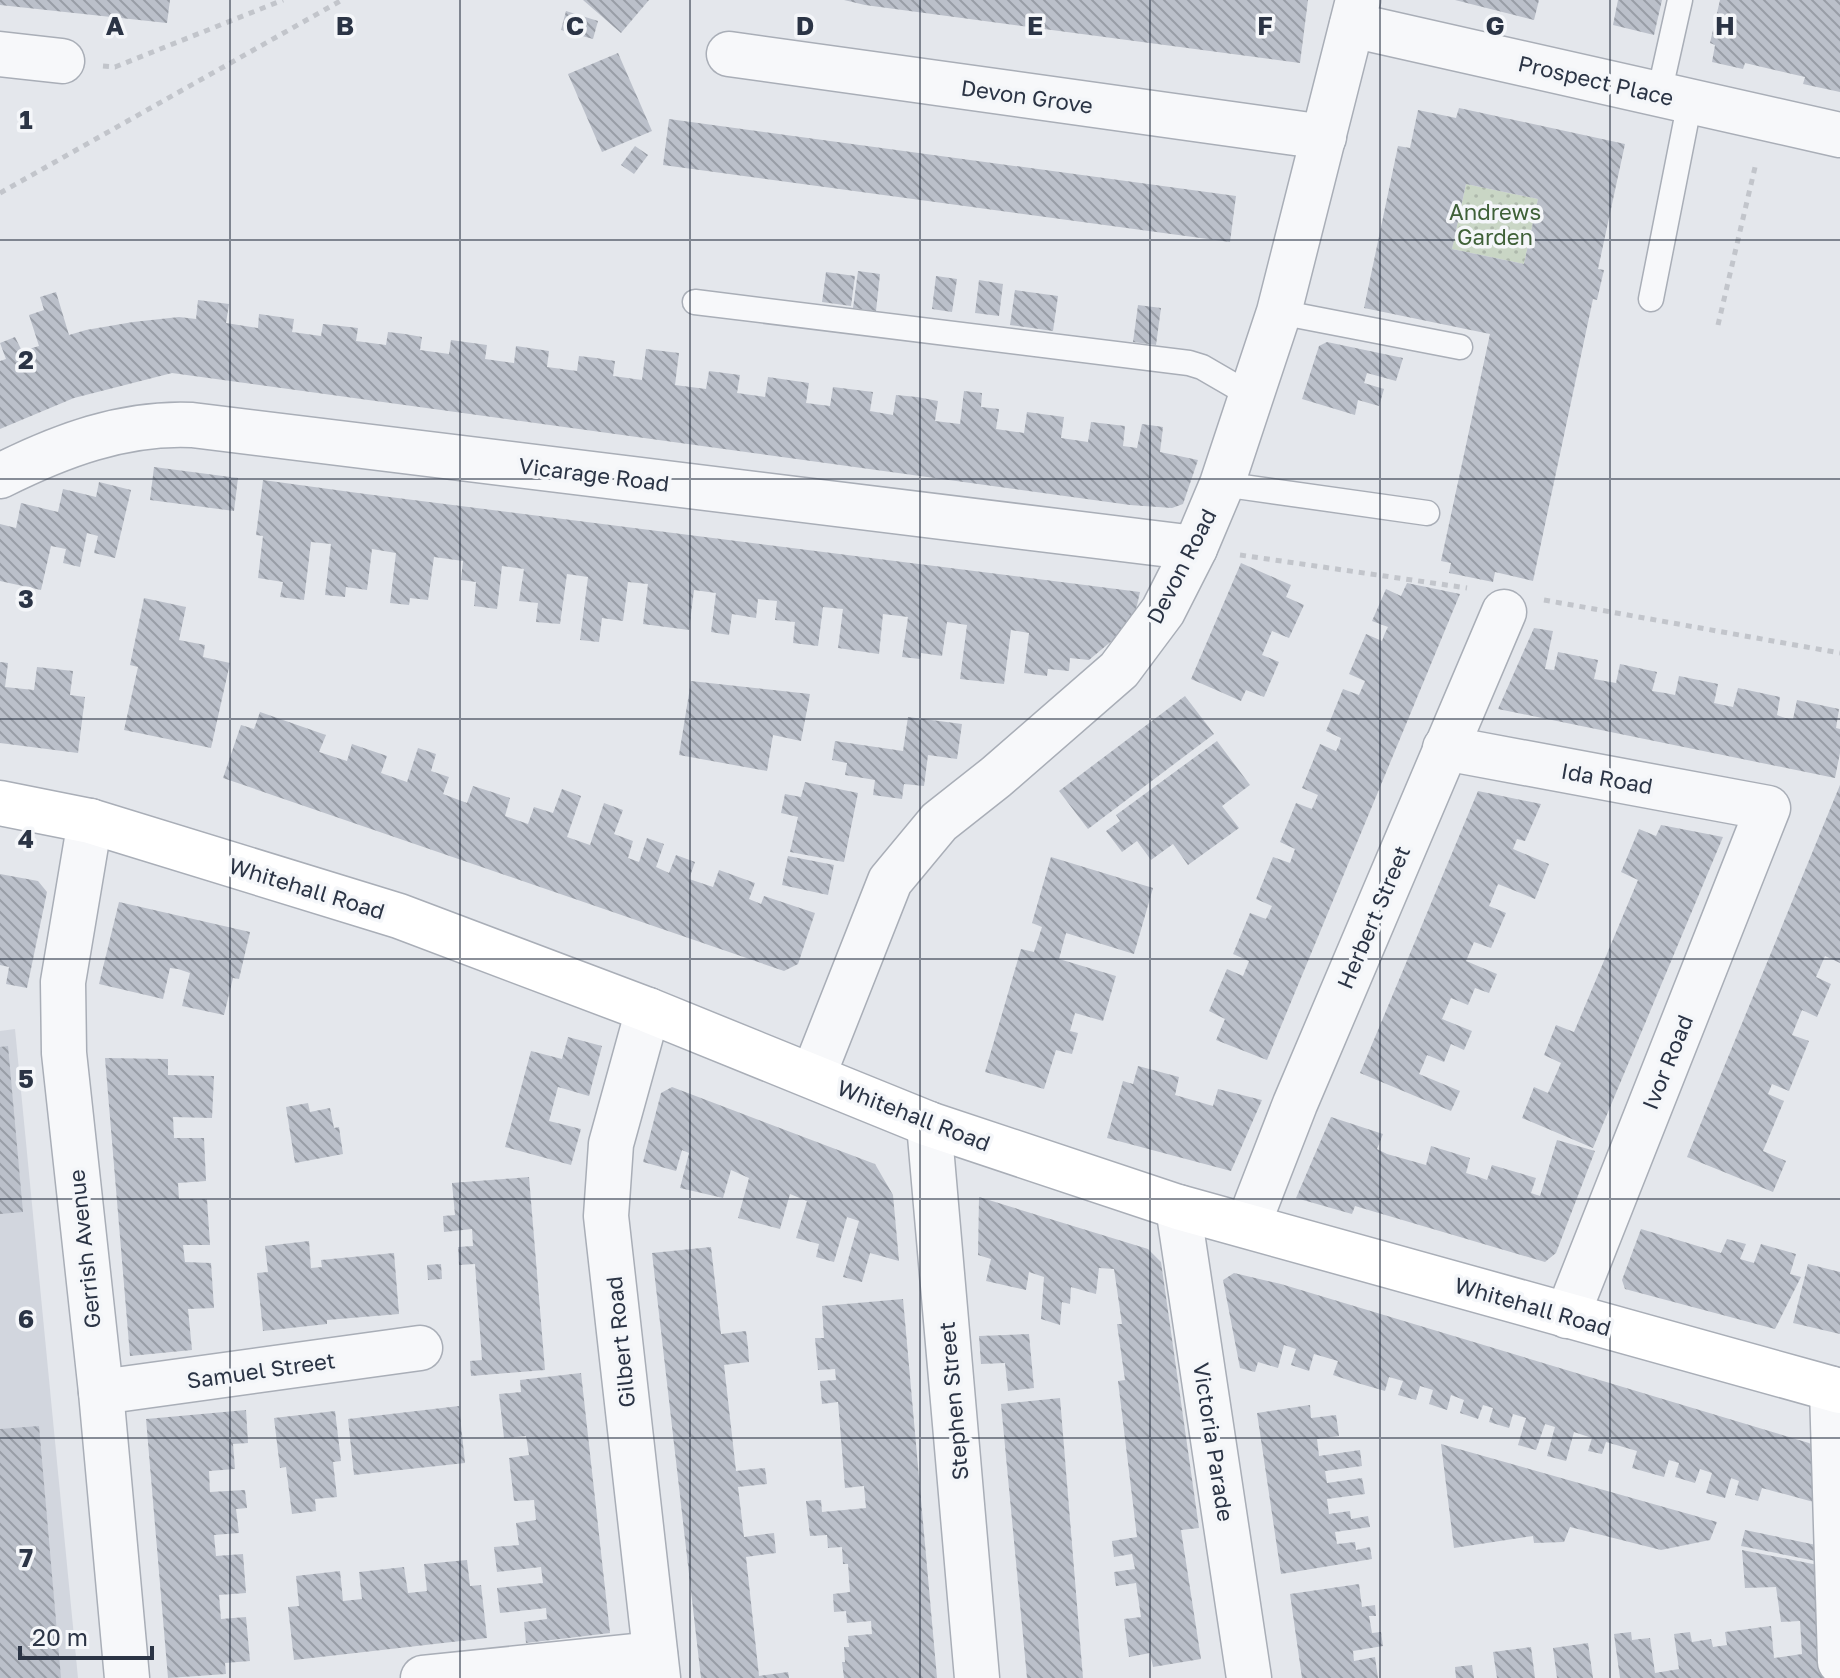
<svg xmlns="http://www.w3.org/2000/svg" width="1840" height="1678" font-family="'Golos Text',sans-serif">
<style>
.built{fill:#d2d6de}
.grass{fill:url(#grass-dots)}
.building{fill:url(#building-back-hatch);fill-rule:evenodd}
.lines{fill:none;stroke-linecap:round;stroke-linejoin:round}
.service-casing{stroke:#a9aeb7;stroke-width:27}
.minor-casing{stroke:#a9aeb7;stroke-width:47}
.secondary-casing{stroke:#a9aeb7;stroke-width:47}
.path{stroke:#c2c5cb;stroke-width:5;stroke-dasharray:6 6;stroke-linecap:butt}
.service{stroke:#f7f8fa;stroke-width:24}
.minor{stroke:#f7f8fa;stroke-width:44}
.secondary{stroke:#fff;stroke-width:44}
.grid{fill:none;stroke:#2b3445;stroke-width:2;stroke-opacity:0.55}
.labels{text-anchor:middle;dominant-baseline:central;stroke-width:7;stroke-linejoin:round;paint-order:stroke}
.street-label{font-size:22px;fill:#2b3445;stroke:#f4f6f9}
.park-label{font-size:22px;fill:#3f6138;stroke:#f4f6f9}
.grid-label{font-size:26px;text-anchor:middle;font-weight:bold;fill:#2b3445;stroke:#f4f6f9;stroke-width:7;stroke-linejoin:round;paint-order:stroke}
</style>
<defs>
<pattern id="grass-dots" width="8" height="8" patternUnits="userSpaceOnUse" patternTransform="scale(2)"><rect width="8" height="8" fill="#c9d6c5"/><path d="M2 2h.1M6 6h.1" fill="none" stroke="#adb8ab" stroke-width="1.8" stroke-linecap="round"/></pattern>
<pattern id="building-back-hatch" width="6" height="6" patternUnits="userSpaceOnUse" patternTransform="scale(2)"><rect width="6" height="6" fill="#bbc0ca"/><path d="M-1 5l2 2M0 0l6 6M5-1l2 2" fill="none" stroke="#989da6"/></pattern>
</defs>
<rect width="100%" height="100%" fill="#e4e7ec"/>
<polygon class="built" points="15,1029 78,1678 0,1678 0,1031"/>
<polygon class="grass" points="1466,184 1538,199 1524,264 1452,249"/>
<g class="building">
<polygon points="0,0 170,0 167,23 0,5"/>
<polygon points="583,0 649,0 621,33"/>
<polygon points="844,0 1308,0 1300,63 865,5"/>
<polygon points="1455,0 1539,0 1534,20"/>
<polygon points="1618,0 1662,0 1654,35 1613,25"/>
<polygon points="1720,0 1840,0 1840,92 1803,84 1805,77 1745,63 1743,69 1712,62 1715,45 1710,43"/>
<polygon points="566,11 598,21 593,39 561,30"/>
<polygon points="618,53 652,131 602,152 568,74"/>
<path d="M1459,108L1625,144L1598,269L1604,270L1597,300L1593,299L1533,581L1495,572L1493,582L1449,573L1451,563L1441,561L1490,334L1364,308L1398,146L1410,148L1418,110L1456,118ZM1466,184L1538,199L1524,264L1452,249Z"/>
<polygon points="669,119 1236,196 1230,242 663,165"/>
<polygon points="635,146 648,155 634,174 621,165"/>
<polygon points="858,271 880,274 876,311 853,308"/>
<polygon points="826,272 855,276 851,306 822,302"/>
<polygon points="936,276 957,279 952,312 932,309"/>
<polygon points="979,280 1003,284 999,316 975,313"/>
<polygon points="1015,290 1058,296 1053,331 1010,325"/>
<polygon points="56,292 69,335 86,330 133,322 179,317 196,319 198,300 229,304 226,323 258,328 259,314 294,319 292,332 321,336 323,324 358,328 356,341 386,345 388,332 405,334 422,337 420,350 449,354 451,340 487,345 485,359 514,363 516,346 549,351 547,367 577,371 579,356 596,358 615,361 613,376 642,380 646,349 679,353 675,385 706,389 709,371 740,375 737,393 765,397 768,377 809,383 806,403 830,406 833,387 873,392 870,411 893,415 896,395 917,397 938,401 935,421 960,424 964,391 982,393 981,407 999,409 996,429 1024,433 1027,412 1064,417 1061,438 1088,442 1091,422 1125,426 1123,446 1137,448 1142,424 1163,427 1160,452 1198,460 1183,504 1172,508 1130,505 172,373 74,398 0,429 0,361 6,359 0,343 15,337 22,351 39,346 29,315 44,310 40,297"/>
<polygon points="1138,305 1161,308 1156,345 1133,342"/>
<polygon points="1327,342 1403,358 1396,381 1367,373 1364,383 1384,389 1379,406 1358,400 1355,415 1302,399 1319,346"/>
<polygon points="154,467 238,478 234,511 150,500"/>
<polygon points="263,480 358,493 1140,592 1133,623 1089,660 1070,658 1069,671 1048,669 1047,676 1024,673 1029,633 1011,630 1004,684 960,679 967,625 947,622 942,656 921,653 920,659 902,657 908,617 883,614 879,654 838,648 843,609 823,607 818,646 793,643 795,622 775,620 777,601 758,599 756,618 732,614 729,635 711,632 716,593 694,590 689,630 643,624 648,584 628,582 623,621 602,618 599,642 580,640 588,577 567,574 560,624 536,622 538,603 519,601 524,569 502,566 497,609 474,606 476,582 461,580 463,561 434,557 428,600 410,598 409,605 390,603 396,553 372,549 367,590 346,587 345,597 325,595 331,544 311,542 304,600 280,597 283,582 258,578 263,536 256,535"/>
<polygon points="99,482 131,490 115,558 94,553 98,536 87,533 80,567 63,563 66,549 51,546 41,590 0,581 0,524 16,528 21,503 58,512 63,489 96,497"/>
<polygon points="1241,563 1291,585 1286,597 1304,605 1289,638 1272,631 1262,655 1279,662 1264,697 1246,690 1241,701 1191,679"/>
<polygon points="1407,583 1460,594 1267,1060 1216,1040 1225,1019 1209,1011 1227,969 1243,976 1249,961 1233,954 1250,913 1266,919 1269,913 1272,906 1256,899 1273,857 1290,863 1295,849 1280,842 1296,803 1312,809 1318,795 1302,788 1320,744 1336,751 1339,745 1341,738 1326,731 1343,689 1359,695 1365,681 1349,674 1366,634 1382,641 1385,633 1388,627 1372,621 1386,589 1401,596"/>
<polygon points="144,598 186,607 179,640 205,645 203,657 230,663 211,748 124,730 138,667 130,665"/>
<polygon points="1534,628 1553,631 1545,669 1554,670 1558,652 1598,660 1594,679 1616,683 1620,664 1657,672 1652,691 1665,693 1675,695 1679,676 1718,684 1714,703 1733,707 1738,688 1780,697 1777,715 1785,718 1793,719 1797,700 1839,709 1836,728 1840,729 1840,753 1835,778 1498,709"/>
<polygon points="0,662 8,663 5,687 34,690 37,667 73,671 70,695 85,697 78,753 0,743"/>
<polygon points="691,681 810,694 801,741 773,735 767,771 679,755"/>
<polygon points="1185,696 1214,734 1088,829 1059,791"/>
<polygon points="260,712 326,735 319,752 347,761 352,744 387,756 381,773 407,782 418,748 436,754 431,771 449,777 443,794 467,803 473,786 492,792 510,798 505,816 528,824 534,807 553,813 562,789 581,796 567,837 590,845 604,803 623,810 614,834 633,841 628,858 639,862 647,838 664,844 656,867 669,873 676,855 695,862 689,879 713,887 719,870 755,883 749,899 761,904 764,896 815,913 798,964 784,971 223,778 241,725 254,729"/>
<polygon points="908,717 962,724 957,759 928,755 924,786 904,784 902,799 873,795 875,780 845,775 847,763 832,760 835,741 903,751"/>
<polygon points="1217,741 1250,785 1222,806 1239,828 1188,865 1173,844 1151,860 1137,841 1122,852 1106,831 1120,821 1116,815"/>
<polygon points="805,782 858,793 844,862 790,852 798,817 781,813 785,794 801,797"/>
<polygon points="1840,785 1840,963 1825,956 1816,977 1831,984 1817,1017 1802,1010 1792,1035 1809,1041 1789,1091 1772,1084 1768,1094 1784,1101 1763,1151 1786,1161 1773,1192 1687,1157"/>
<polygon points="1478,791 1541,804 1525,841 1517,839 1513,849 1549,864 1535,899 1498,884 1489,906 1506,913 1491,948 1474,942 1466,961 1497,974 1489,993 1475,988 1468,1005 1451,998 1442,1019 1472,1031 1464,1050 1451,1044 1444,1062 1427,1055 1423,1065 1419,1074 1460,1091 1451,1111 1360,1073"/>
<polygon points="1661,825 1723,837 1593,1148 1522,1118 1534,1087 1548,1093 1561,1063 1544,1055 1556,1025 1574,1032 1638,880 1621,872 1639,829 1656,836"/>
<polygon points="788,856 834,865 828,895 782,885"/>
<polygon points="1051,857 1153,888 1134,954 1066,933 1059,959 1116,976 1103,1021 1075,1013 1070,1031 1078,1033 1072,1054 1056,1050 1044,1089 985,1072 1021,949 1034,952 1042,927 1032,923"/>
<polygon points="0,874 38,881 47,892 27,988 6,984 9,967 0,965"/>
<polygon points="119,902 250,932 239,979 233,978 224,1015 182,1006 190,973 178,969 170,968 163,999 99,984"/>
<polygon points="568,1037 602,1046 589,1096 558,1087 549,1121 581,1129 571,1165 505,1147 531,1051 562,1059"/>
<polygon points="8,1046 23,1212 0,1214 0,1047"/>
<polygon points="105,1058 168,1059 168,1075 214,1076 212,1118 173,1117 174,1138 204,1138 206,1181 178,1183 179,1199 207,1199 210,1245 183,1245 185,1262 211,1263 214,1308 188,1309 192,1350 130,1356"/>
<polygon points="1138,1066 1179,1077 1175,1095 1213,1106 1218,1089 1262,1100 1231,1171 1107,1138 1123,1081 1133,1084"/>
<polygon points="672,1087 875,1164 893,1195 899,1261 870,1253 862,1282 843,1277 859,1221 847,1217 834,1262 816,1257 819,1244 796,1238 807,1201 790,1194 780,1229 738,1218 749,1178 731,1170 723,1198 680,1188 689,1153 682,1150 676,1171 643,1162 661,1093"/>
<polygon points="308,1103 310,1112 330,1108 334,1128 339,1127 343,1154 295,1163 286,1107"/>
<polygon points="1331,1117 1383,1134 1377,1149 1387,1154 1426,1165 1431,1146 1470,1158 1466,1173 1479,1177 1487,1180 1492,1165 1536,1178 1531,1193 1540,1196 1557,1140 1595,1151 1556,1253 1545,1262 1355,1206 1352,1214 1296,1198"/>
<polygon points="529,1177 545,1370 471,1376 470,1361 482,1360 475,1264 459,1265 458,1247 473,1246 472,1229 444,1232 443,1216 455,1215 452,1183"/>
<polygon points="979,1197 1148,1249 1161,1262 1199,1528 1181,1530 1201,1659 1153,1667 1150,1653 1129,1657 1124,1619 1141,1617 1136,1583 1116,1586 1114,1572 1135,1569 1132,1554 1114,1557 1112,1541 1137,1537 1118,1381 1125,1380 1117,1324 1122,1324 1114,1269 1099,1268 1096,1294 1071,1287 1070,1304 1062,1302 1060,1325 1041,1319 1044,1277 1029,1272 1026,1290 986,1281 991,1259 978,1255"/>
<polygon points="1641,1229 1721,1253 1727,1239 1746,1244 1740,1259 1754,1263 1761,1244 1796,1254 1790,1274 1801,1277 1775,1329 1625,1289 1622,1280"/>
<polygon points="309,1241 311,1268 322,1267 321,1260 394,1253 399,1314 327,1320 327,1324 263,1331 257,1273 268,1272 265,1246"/>
<polygon points="711,1247 721,1334 746,1331 748,1347 749,1362 724,1365 736,1471 765,1468 767,1484 738,1487 744,1537 774,1533 776,1553 746,1557 759,1676 788,1672 789,1678 701,1678 652,1253"/>
<polygon points="441,1264 442,1279 428,1280 427,1265"/>
<polygon points="1808,1264 1840,1272 1840,1334 1793,1323"/>
<polygon points="1234,1273 1281,1284 1809,1443 1819,1450 1821,1504 1762,1488 1758,1501 1735,1495 1739,1481 1731,1478 1725,1498 1706,1493 1712,1473 1700,1469 1695,1483 1675,1477 1679,1463 1669,1460 1664,1477 1632,1468 1637,1451 1606,1442 1602,1454 1588,1451 1592,1438 1574,1432 1566,1461 1547,1456 1555,1427 1545,1424 1536,1450 1518,1445 1526,1418 1513,1414 1509,1428 1489,1422 1493,1408 1483,1405 1478,1419 1460,1413 1464,1400 1451,1395 1447,1410 1429,1404 1433,1390 1420,1386 1416,1400 1398,1395 1403,1381 1389,1377 1385,1391 1354,1382 1333,1375 1338,1361 1314,1354 1309,1371 1291,1365 1296,1349 1284,1345 1278,1368 1258,1362 1255,1372 1240,1368 1223,1280"/>
<polygon points="903,1299 937,1678 844,1678 842,1662 845,1662 844,1647 849,1647 848,1636 872,1634 871,1621 847,1623 846,1611 834,1612 833,1594 850,1592 848,1564 843,1564 842,1547 828,1548 827,1535 810,1536 806,1501 821,1500 822,1512 866,1508 864,1486 845,1488 838,1402 822,1404 820,1381 836,1380 835,1369 818,1370 815,1338 824,1338 822,1306"/>
<polygon points="1029,1334 1034,1388 1008,1391 1005,1363 981,1364 979,1336"/>
<polygon points="581,1373 610,1633 526,1643 524,1622 547,1619 546,1608 500,1613 497,1588 543,1583 541,1567 497,1572 494,1547 519,1545 516,1523 536,1520 534,1500 514,1501 509,1458 529,1455 526,1436 504,1438 499,1394 521,1392 520,1380"/>
<polygon points="1060,1398 1083,1678 1027,1678 1001,1404"/>
<polygon points="1310,1405 1311,1418 1336,1415 1339,1436 1317,1439 1319,1456 1360,1450 1362,1466 1325,1471 1327,1483 1362,1478 1365,1494 1327,1499 1329,1514 1350,1511 1351,1519 1368,1516 1370,1527 1335,1532 1337,1544 1355,1542 1356,1550 1370,1547 1372,1559 1281,1574 1257,1413"/>
<polygon points="459,1406 465,1463 354,1475 348,1419"/>
<polygon points="246,1410 248,1443 233,1444 235,1469 209,1471 210,1492 245,1490 247,1508 236,1509 239,1533 214,1535 216,1556 243,1554 246,1593 219,1595 221,1619 246,1617 250,1661 225,1663 226,1674 168,1678 146,1419"/>
<polygon points="335,1411 341,1461 333,1462 337,1497 315,1499 316,1511 292,1514 286,1467 280,1468 274,1418"/>
<polygon points="39,1426 61,1678 0,1678 0,1429"/>
<polygon points="1441,1444 1717,1522 1710,1540 1661,1550 1570,1527 1564,1542 1534,1543 1533,1536 1454,1548"/>
<polygon points="1745,1530 1821,1546 1821,1562 1741,1546"/>
<polygon points="1742,1550 1823,1566 1827,1678 1620,1678 1614,1634 1631,1632 1632,1640 1650,1638 1655,1673 1679,1669 1674,1634 1690,1632 1692,1642 1711,1639 1713,1647 1727,1645 1725,1632 1771,1626 1774,1658 1802,1654 1800,1621 1781,1622 1776,1587 1745,1588"/>
<polygon points="467,1560 470,1586 481,1585 487,1638 294,1660 288,1607 299,1606 296,1576 340,1571 343,1601 362,1599 359,1572 404,1567 408,1593 427,1591 424,1564"/>
<polygon points="1359,1584 1362,1607 1375,1605 1376,1616 1369,1616 1372,1633 1381,1632 1383,1646 1353,1651 1354,1661 1375,1657 1378,1678 1302,1678 1290,1594"/>
<polygon points="1588,1643 1593,1678 1557,1678 1553,1648"/>
<polygon points="1531,1647 1535,1678 1497,1678 1493,1652"/>
<polygon points="1472,1665 1474,1678 1456,1678 1455,1667"/>
</g>
<g class="lines">
<g class="service-casing">
<g id="service">
<polyline points="1659,94 1680,0"/>
<polyline points="1651,299 1690,101"/>
<polyline points="695,302 1189,363 1202,367 1252,396"/>
<polyline points="1279,312 1460,347"/>
<polyline points="1222,484 1427,513"/>
</g>
</g>
<g class="minor-casing">
<g id="minor">
<polyline points="1352,25 1840,135"/>
<polyline points="0,54 62,61"/>
<polyline points="729,54 1324,137"/>
<path d="M0,476C60,446 123,422 192,425L1195,548"/>
<polyline points="1445,748 1768,808 1567,1316"/>
<polyline points="90,821 63,982 64,1053 101,1392 127,1678"/>
<polyline points="648,1010 611,1144 606,1216 658,1678"/>
<polyline points="813,1076 890,881 939,822 996,777 1119,670 1163,611 1195,548 1222,484 1279,312 1358,0"/>
<polyline points="929,1124 977,1678"/>
<polyline points="1178,1207 1249,1678"/>
<polyline points="1248,1225 1295,1104 1504,612"/>
<polyline points="1832,1389 1840,1662"/>
<polyline points="101,1392 420,1348"/>
<polyline points="423,1678 655,1654"/>
</g>
</g>
<g class="secondary-casing">
<polyline id="secondary" points="0,803 90,821 399,916 648,1010 929,1124 1178,1207 1840,1391"/>
</g>
<g class="path">
<polyline points="103,66 115,67 283,0"/>
<polyline points="0,193 342,0"/>
<polyline points="1718,325 1756,163"/>
<polyline points="1240,555 1467,588"/>
<polyline points="1544,600 1840,653"/>
</g>
<use href="#service" class="service"/>
<use href="#minor" class="minor"/>
<use href="#secondary" class="secondary"/>
</g>
<path class="grid" d="M230,0V1678M460,0V1678M690,0V1678M920,0V1678M1150,0V1678M1380,0V1678M1610,0V1678M0,240H1840M0,479H1840M0,719H1840M0,959H1840M0,1199H1840M0,1438H1840"/>
<g class="labels">
<g class="street-label">
<text transform="translate(1596 80) rotate(13)">Prospect Place</text>
<text transform="translate(1027 96) rotate(8)">Devon Grove</text>
<text transform="translate(594 474) rotate(7)">Vicarage Road</text>
<text transform="translate(1181 566) rotate(-63)">Devon Road</text>
<text transform="translate(1607 778) rotate(10)">Ida Road</text>
<text transform="translate(307 888) rotate(17)">Whitehall Road</text>
<text transform="translate(1373 917) rotate(-67)">Herbert Street</text>
<text transform="translate(1667 1062) rotate(-68)">Ivor Road</text>
<text transform="translate(914 1115) rotate(21)">Whitehall Road</text>
<text transform="translate(84 1249) rotate(-96)">Gerrish Avenue</text>
<text transform="translate(1533 1306) rotate(16)">Whitehall Road</text>
<text transform="translate(620 1342) rotate(-96)">Gilbert Road</text>
<text transform="translate(261 1370) rotate(-8)">Samuel Street</text>
<text transform="translate(953 1401) rotate(-95)">Stephen Street</text>
<text transform="translate(1214 1442) rotate(81)">Victoria Parade</text>
</g>
<g class="park-label">
<text x="1495" y="211">Andrews<tspan x="1495" dy="25">Garden</tspan></text>
</g>
</g>
<g class="grid-label">
<text x="115" y="35">A</text>
<text x="345" y="35">B</text>
<text x="575" y="35">C</text>
<text x="805" y="35">D</text>
<text x="1035" y="35">E</text>
<text x="1265" y="35">F</text>
<text x="1495" y="35">G</text>
<text x="1725" y="35">H</text>
<text x="26" y="129">1</text>
<text x="26" y="369">2</text>
<text x="26" y="608">3</text>
<text x="26" y="848">4</text>
<text x="26" y="1088">5</text>
<text x="26" y="1328">6</text>
<text x="26" y="1567">7</text>
</g>
<path d="M20 1646v12h132v-12" fill="none" stroke="#2b3445" stroke-width="4"/>
<text x="32" y="1646" font-size="24" fill="#2b3445" stroke="#f4f6f9" stroke-width="6" paint-order="stroke">20 m</text>
</svg>
